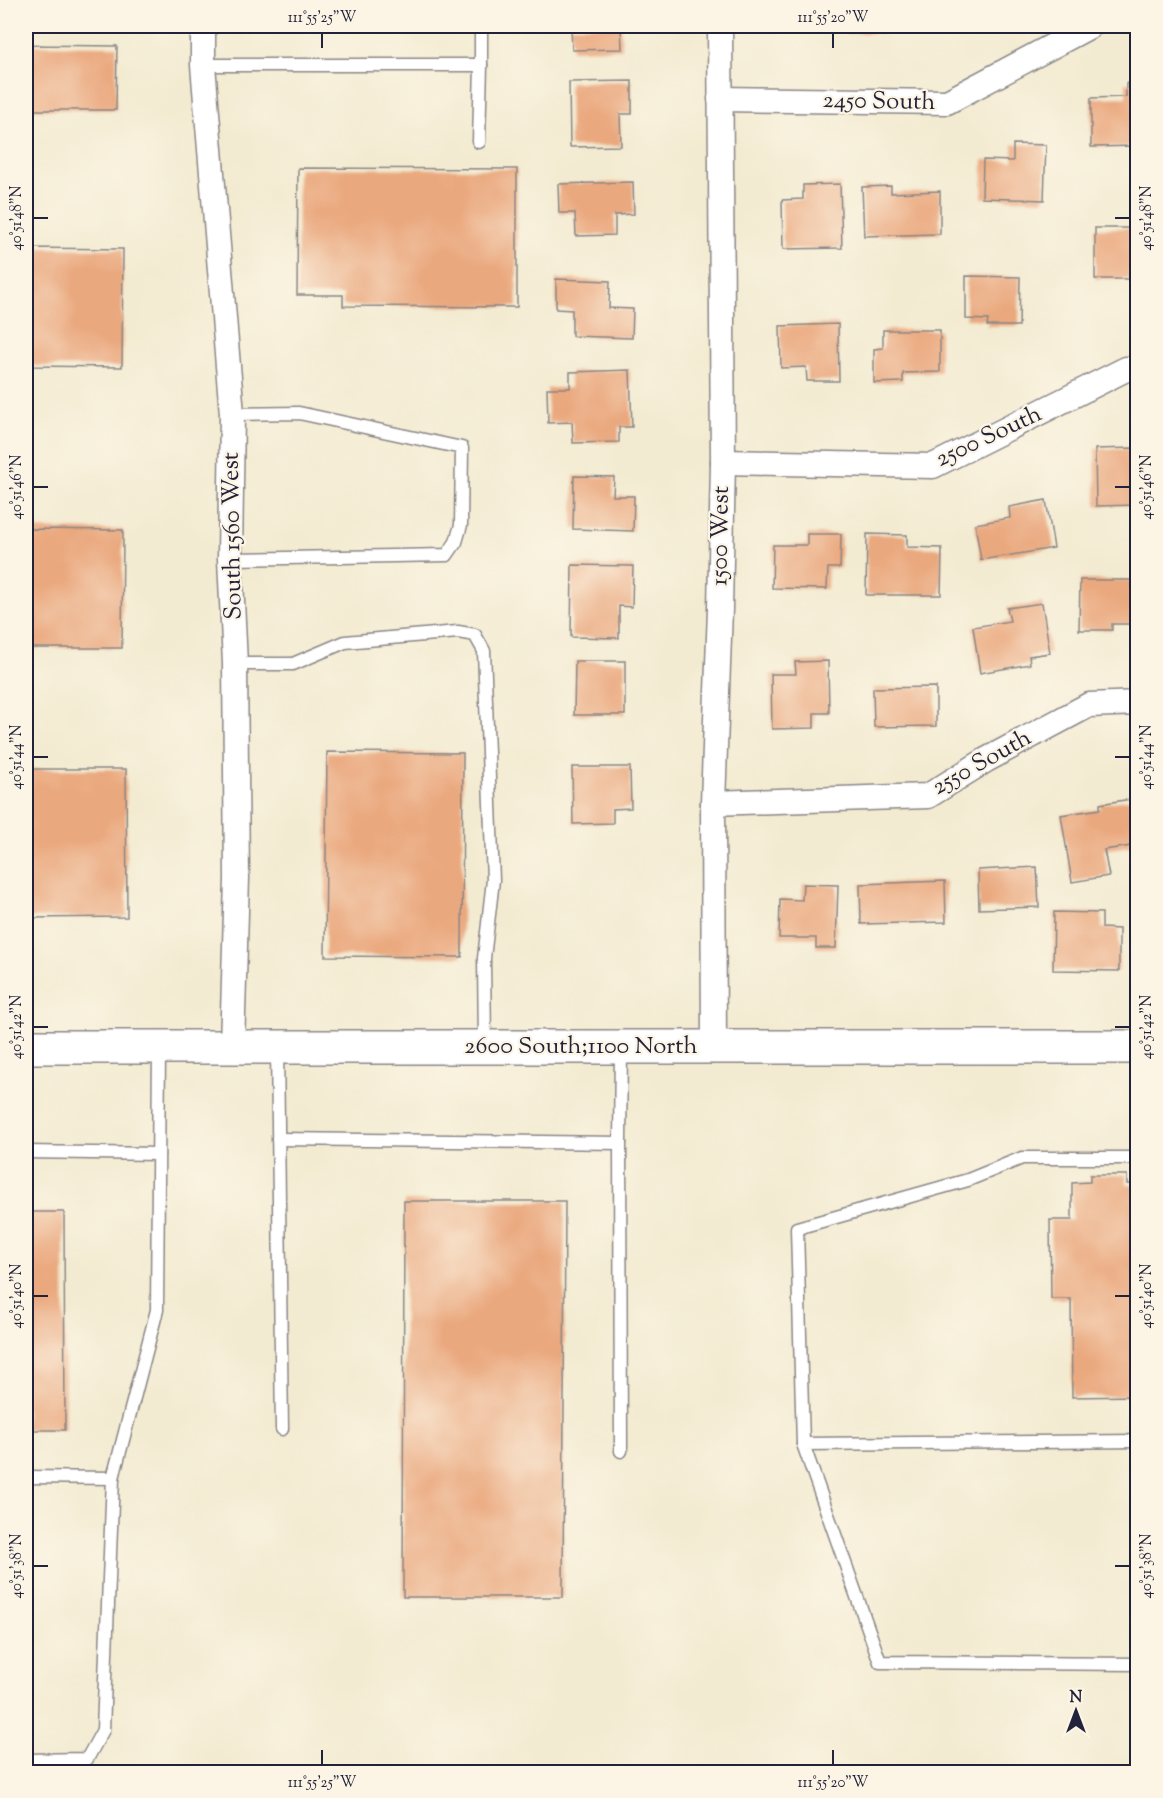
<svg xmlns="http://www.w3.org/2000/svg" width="1163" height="1798" font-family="'Sorts Mill Goudy',serif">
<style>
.building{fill:#eaa87e}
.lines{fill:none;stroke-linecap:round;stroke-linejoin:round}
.lane-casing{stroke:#8a8686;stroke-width:15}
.street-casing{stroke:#8a8686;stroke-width:27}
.secondary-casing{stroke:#8a8686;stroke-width:36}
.lane{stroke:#fff;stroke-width:12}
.street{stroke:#fff;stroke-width:24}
.secondary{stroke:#fff;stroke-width:33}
.ticks{fill:none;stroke:#22223b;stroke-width:2}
.labels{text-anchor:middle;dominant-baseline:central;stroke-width:4.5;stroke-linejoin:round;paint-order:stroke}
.street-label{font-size:24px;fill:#22223b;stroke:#fcf5e5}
.neatline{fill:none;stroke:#22223b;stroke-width:2}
.ticks-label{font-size:15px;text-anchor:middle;fill:#22223b}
</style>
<rect width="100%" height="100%" fill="#fcf5e5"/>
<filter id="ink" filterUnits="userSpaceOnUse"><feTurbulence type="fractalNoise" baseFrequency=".0167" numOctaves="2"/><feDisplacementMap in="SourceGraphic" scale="12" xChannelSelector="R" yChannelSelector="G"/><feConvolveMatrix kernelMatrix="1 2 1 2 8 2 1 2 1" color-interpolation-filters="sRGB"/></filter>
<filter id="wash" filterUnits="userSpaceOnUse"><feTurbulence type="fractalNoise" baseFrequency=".008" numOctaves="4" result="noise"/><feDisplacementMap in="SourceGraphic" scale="24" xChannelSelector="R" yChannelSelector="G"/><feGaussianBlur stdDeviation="1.35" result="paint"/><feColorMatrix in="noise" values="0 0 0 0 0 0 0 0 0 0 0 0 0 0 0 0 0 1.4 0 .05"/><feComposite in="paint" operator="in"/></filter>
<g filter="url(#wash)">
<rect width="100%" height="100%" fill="#f3ebd1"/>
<g id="blocks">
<g class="building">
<polygon points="571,26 621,26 622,49 572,50"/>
<rect x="846" y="26" width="49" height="7"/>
<polygon points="26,45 117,46 116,110 26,110"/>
<polygon points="632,81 632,114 620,114 621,146 570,147 569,82"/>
<polygon points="1126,83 1138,83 1138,146 1091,147 1091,98 1126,97"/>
<polygon points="1013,144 1046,145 1044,200 982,198 983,160 1013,161"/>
<polygon points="298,168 517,169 517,307 343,306 343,295 297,295"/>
<polygon points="633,182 634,214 615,215 615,235 576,236 575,213 559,213 558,184"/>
<polygon points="840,184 842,248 783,249 782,200 803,199 803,185"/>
<polygon points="891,186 891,193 940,191 940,234 864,236 862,187"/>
<polygon points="1095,228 1138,228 1138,272 1129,272 1129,279 1095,279"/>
<polygon points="26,248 123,249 122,367 26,366"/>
<polygon points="966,276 1020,277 1019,326 987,326 988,320 966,319"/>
<polygon points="556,279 610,281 609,308 633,309 632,338 572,336 572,310 556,309"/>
<polygon points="838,324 839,381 807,381 806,367 781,368 780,326"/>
<polygon points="883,330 940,330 940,372 903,373 903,382 874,383 874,349 883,348"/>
<polygon points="630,370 632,427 619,427 619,442 573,443 572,422 548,423 547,388 570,388 570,372"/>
<polygon points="1135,448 1135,461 1138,461 1138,505 1096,506 1095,449"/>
<polygon points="574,476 614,477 613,496 634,496 633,531 573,529"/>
<polygon points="1046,500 1054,548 981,560 975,524 1010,518 1009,507"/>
<polygon points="26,529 123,530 122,648 26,648"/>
<polygon points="807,534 841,534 840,568 828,568 827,589 772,588 773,545 807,545"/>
<polygon points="867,534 907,535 907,547 942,548 941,595 866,595"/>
<polygon points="572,565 633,566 632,607 619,606 619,638 571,637"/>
<polygon points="1080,580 1132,580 1132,624 1112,624 1112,630 1079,630"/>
<polygon points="1042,603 1050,653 1029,656 1030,664 980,673 973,627 1010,621 1007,608"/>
<polygon points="575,661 625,661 625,715 574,715"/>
<polygon points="828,661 829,713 814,713 814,728 772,729 771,674 796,674 795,662"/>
<polygon points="936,687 936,726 874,727 873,688"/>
<polygon points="327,752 463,753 462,957 325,956"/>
<polygon points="572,767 630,767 631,808 613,809 613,823 573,824"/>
<polygon points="26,769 126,769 127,917 26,918"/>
<polygon points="1138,798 1138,845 1104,850 1109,876 1072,882 1061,815 1100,809 1100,804"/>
<polygon points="1037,867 1039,907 979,909 978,870"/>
<polygon points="945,881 946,922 861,924 860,884"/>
<polygon points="803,884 838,885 836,948 816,948 816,938 779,938 780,899 802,900"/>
<polygon points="1054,912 1102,913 1102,928 1119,929 1119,971 1053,970"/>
<polygon points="1090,1175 1127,1175 1127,1184 1138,1184 1138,1396 1072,1397 1071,1299 1051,1299 1050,1220 1072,1220 1072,1183 1090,1182"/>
<polygon points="404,1201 565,1201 563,1597 403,1597"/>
<polygon points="26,1212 64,1212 65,1430 26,1430"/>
</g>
</g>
</g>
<g filter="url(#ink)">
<use href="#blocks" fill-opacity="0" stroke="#8a8686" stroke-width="1.5"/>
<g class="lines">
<g class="lane-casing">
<g id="lane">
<polyline points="203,65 481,65 481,26"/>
<polyline points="479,142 481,65"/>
<polyline points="230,559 447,555 456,542 461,525 462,448 299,413 232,414"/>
<polyline points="235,664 293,664 345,642 458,632 475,635 484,651 493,880 484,958 485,1046"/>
<polyline points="277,1048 282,1429"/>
<polyline points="278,1139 620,1143 621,1048"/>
<polyline points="620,1143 621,1451"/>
<polyline points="26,1152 158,1154"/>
<polyline points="1138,1441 803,1444 880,1662 1138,1664"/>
<polyline points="803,1444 797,1228 968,1180 1022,1158 1138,1158"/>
<polyline points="26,1477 113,1478"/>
<polyline points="26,1760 87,1759 103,1730 113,1478 157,1310 159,1048"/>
</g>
</g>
<g class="street-casing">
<g id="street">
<polyline points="203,26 203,65 232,414 230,559 235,664 237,878 232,1047"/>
<polyline points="720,99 947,102 1090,26"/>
<polyline points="723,462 933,466 1126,369 1138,369"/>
<polyline points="713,803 928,796 986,760 1089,705 1138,703"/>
<polyline points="714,1047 713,803 720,609 723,462 720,26"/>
</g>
</g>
<g class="secondary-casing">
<polyline id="secondary" points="26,1047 1138,1047"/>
</g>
<use href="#lane" class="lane"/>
<use href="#street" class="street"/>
<use href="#secondary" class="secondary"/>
</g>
</g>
<path class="ticks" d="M322,33V48M833,33V48M33,218H48M1115,218H1130M33,487H48M1115,487H1130M33,757H48M1115,757H1130M33,1027H48M1115,1027H1130M33,1296H48M1115,1296H1130M33,1566H48M1115,1566H1130M322,1750V1765M833,1750V1765"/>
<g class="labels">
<g class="street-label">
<text transform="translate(879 102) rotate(1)">2450 South</text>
<text transform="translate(989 437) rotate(-25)">2500 South</text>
<text transform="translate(233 536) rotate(-91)">South 1560 West</text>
<text transform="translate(721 536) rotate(-89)">1500 West</text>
<text transform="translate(982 763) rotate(-29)">2550 South</text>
<text x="581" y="1047">2600 South;1100 North</text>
</g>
</g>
<rect width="1163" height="1798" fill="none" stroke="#fcf5e5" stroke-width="66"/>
<g transform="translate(1076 1711)" stroke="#fcf5e5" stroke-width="4.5" paint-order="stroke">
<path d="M0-4.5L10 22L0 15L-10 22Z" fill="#22223b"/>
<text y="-9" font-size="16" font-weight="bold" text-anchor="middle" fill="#22223b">N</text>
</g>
<rect x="33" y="33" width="1097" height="1732" class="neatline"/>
<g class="ticks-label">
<text x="322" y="22">111°55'25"W</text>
<text x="833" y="22">111°55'20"W</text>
<text transform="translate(16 218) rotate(-90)" y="5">40°51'48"N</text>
<text transform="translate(1146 218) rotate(-90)" y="5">40°51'48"N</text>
<text transform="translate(16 487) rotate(-90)" y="5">40°51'46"N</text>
<text transform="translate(1146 487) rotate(-90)" y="5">40°51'46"N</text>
<text transform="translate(16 757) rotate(-90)" y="5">40°51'44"N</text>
<text transform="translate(1146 757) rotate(-90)" y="5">40°51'44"N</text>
<text transform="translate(16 1027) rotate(-90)" y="5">40°51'42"N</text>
<text transform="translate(1146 1027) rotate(-90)" y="5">40°51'42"N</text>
<text transform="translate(16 1296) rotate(-90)" y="5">40°51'40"N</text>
<text transform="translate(1146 1296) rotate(-90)" y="5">40°51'40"N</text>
<text transform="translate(16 1566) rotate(-90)" y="5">40°51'38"N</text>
<text transform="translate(1146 1566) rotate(-90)" y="5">40°51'38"N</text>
<text x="322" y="1787">111°55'25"W</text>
<text x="833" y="1787">111°55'20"W</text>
</g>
</svg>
